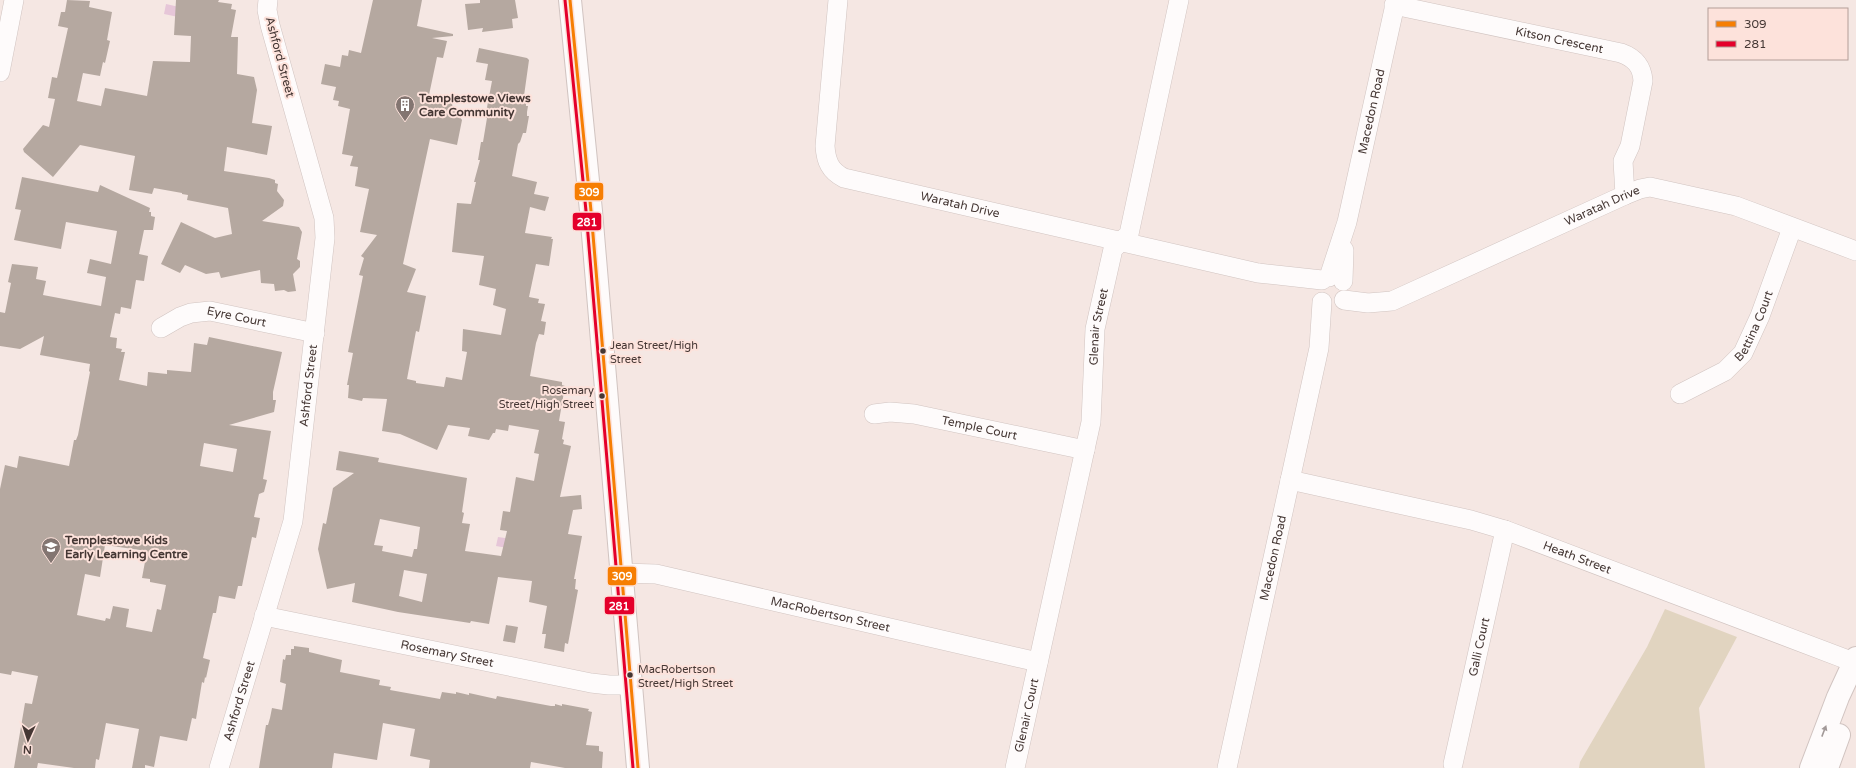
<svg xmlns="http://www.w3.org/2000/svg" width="1856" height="768" font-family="'Varela Round',sans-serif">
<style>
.green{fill:#e1d4c0}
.water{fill:#e6c6d8}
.building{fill:#b5a8a0;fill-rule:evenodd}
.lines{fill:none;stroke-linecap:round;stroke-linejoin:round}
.street-casing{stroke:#d1c4c1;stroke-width:20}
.secondary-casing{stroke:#d1c4c1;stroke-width:24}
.primary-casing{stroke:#d1c4c1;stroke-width:24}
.street{stroke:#fefbfb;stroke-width:19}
.secondary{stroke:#fefbfb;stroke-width:22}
.primary{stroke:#fefbfb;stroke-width:22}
.bus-1-casing{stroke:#fde2db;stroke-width:6}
.bus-2-casing{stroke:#fde2db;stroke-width:6}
.bus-1{stroke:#f67e03;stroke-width:3}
.bus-2{stroke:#e4002b;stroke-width:3}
.oneway{fill:#a29998}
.bus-dot{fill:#453734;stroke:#fde2db;stroke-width:1.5}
.labels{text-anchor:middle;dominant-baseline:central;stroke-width:4;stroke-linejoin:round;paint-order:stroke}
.bus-label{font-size:11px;fill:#453734;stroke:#fde2db;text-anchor:start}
.street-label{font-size:12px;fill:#453734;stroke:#fde2db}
.poi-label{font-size:12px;font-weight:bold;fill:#453734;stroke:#fde2db;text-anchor:start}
.line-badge{stroke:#fde2db;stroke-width:1.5}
.badge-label{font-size:11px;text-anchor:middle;font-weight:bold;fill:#fff}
</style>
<rect width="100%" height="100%" fill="#f5e7e3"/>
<polygon class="green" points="1665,609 1737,637 1699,708 1705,768 1579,768 1580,762 1647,647"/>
<g class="water">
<polygon points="166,4 188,9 183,18 164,14"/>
<polygon points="498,537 531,542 529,552 496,546"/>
</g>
<g class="building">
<polygon points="67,0 90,1 89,7 112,12 107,40 110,41 105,63 103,62 100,76 83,73 77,101 101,106 105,88 147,96 153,61 190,62 191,36 174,35 176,0 219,0 218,2 232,4 231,9 236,10 231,37 238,37 237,74 254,77 257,90 252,123 272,126 267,155 227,147 224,171 269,178 275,180 275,183 278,184 277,191 284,200 283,206 262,221 299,227 302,232 297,259 300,261 300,267 293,274 296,291 288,292 284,290 275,291 274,284 261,283 260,270 221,278 219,272 206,274 185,265 180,273 161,264 181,222 215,238 232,234 228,208 187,200 188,195 182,194 182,193 154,188 152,194 129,190 135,156 80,145 53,177 24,152 23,149 43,125 49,127 55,99 48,98 52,77 57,78 68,28 58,26 61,12 65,12"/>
<path d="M373,0H422L417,26L453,34V36L432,38L447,41L443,58L437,57L429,95L454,100L452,105L462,120L457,145L430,139L403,264L416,269L407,292L426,296L419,332L416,331L407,379L416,381V383L444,387L446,377L462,380L467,352L462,351L463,329L501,335L506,309L493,305L496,289L479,285L484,256L452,252L457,203L471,204L476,182H474L480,160H478L481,142H483L487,118H485L492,81L485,80L488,64L476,62L479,48L527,58L529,60L523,103H526V106H528L527,112V116H529L526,133H523L520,142L518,144L512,176L537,182L534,194L549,197L545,211L530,207L525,233L552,237L551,239H553L549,266L536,264L529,297L539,299L538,303L545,304L541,321L546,322L544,335L539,334L536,343L530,376L562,382V385L565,386L559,421L565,422L562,439L564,440L563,444L571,446L560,497L581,495L582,509L573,510L568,534L582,536L574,579H576L575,589L578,590L568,644L565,643L564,652L544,648L546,634H542L547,606L529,602L532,581L498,577L489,624L471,621L470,623L398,612L352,602L355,583L327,589L318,549L323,523L326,524L333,488L354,473L336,470L339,451L379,458L378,462L467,478L462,512L464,513L462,523L470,524L465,551L501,556L507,531L500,530L503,511L510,512L516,477L534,481L539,454L534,453L539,430L509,425L508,431L496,429L495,433H493L489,440L468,436L470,428L448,425L437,450L400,434L382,431L387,399L363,398L362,401L348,398L349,385H347L353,353L348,352L363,276L359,275L364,258L361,256L377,235L360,232L369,189L355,186L358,167L350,166L353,156L342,154L350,109L338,106L339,101L333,100L336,87L321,84L325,64L340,67L342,55L348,56L349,50L361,53ZM380,519L420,527L417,549H414L412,557L382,551L383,546L374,545ZM404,570L427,574L422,602L399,596Z"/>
<polygon points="480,0 515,0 518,18 512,19 513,28 482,32 483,28 468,30 465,4 480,3"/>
<path d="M22,177L98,192L100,185L150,208L149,212H151V216L155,217L153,230H144L139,254L148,256L144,281L136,280L131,309L121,307L120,314L115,313L110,337L117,338L116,348L122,349L121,352H125L119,380L147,386L148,372L167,374V370L191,372L194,343L207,345L209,337L282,352L273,392V400H276L274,412L229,425L271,431L263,479L267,480L264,492L259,494L254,517L260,518L256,538L252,537L242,586H238L235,599L219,596L216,613H213L203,658L210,660L206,678L205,677L204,683L202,682L196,719L192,718L187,741L160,736L154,767L145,765V768H132L139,729L106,723L99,760L96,759L95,768H74L38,763L37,768H14L25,703L32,704L38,676L12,671L11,675L0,673V489L5,465L17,468L19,456L69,466L74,440H76L78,435L90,372L89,371L90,364L40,355L44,336L20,349L0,346V312L5,313L11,283L8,282L12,264L38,267L36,279L46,281L43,295L101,306L106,277L87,273L90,259L111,264L117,231L66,222L61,249L14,240L21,210L15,209ZM204,443L237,449L233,472L200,466ZM105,545L147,551L142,578L150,579V582L166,585L161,610L157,609L152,632L126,627L129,609L113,606L110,619L106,618L105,621L77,615L85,574L100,577Z"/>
<polygon points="506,625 518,627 515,643 503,641"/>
<polygon points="294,646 309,648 309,652 342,660 340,672 380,680 379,685 391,687 390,690 440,699 442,692 456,694 456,692 469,695 469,693 496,699 497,696 551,706 555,706 555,704 562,706 562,704 589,709 588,711 592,712 586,745 599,746 599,751 603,752 602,768 565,768 531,762 530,768 429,768 430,760 410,756 415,729 383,723 377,760 334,753 332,768 259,768 266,725 268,725 270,718 272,708 282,710 286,684 280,682 283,659 285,660 286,655 291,655 291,649 294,649"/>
</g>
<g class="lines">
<g class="street-casing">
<g id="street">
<path id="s1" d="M838,0L825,146C826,161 830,171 844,178L1258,273L1322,280"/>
<path id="s2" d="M1394,5L1621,53C1635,58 1642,66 1643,81L1630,146L1623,161L1625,195"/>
<polyline points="0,72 14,0"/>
<path id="s3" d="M1329,277L1347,222L1396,0"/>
<polyline points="1343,281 1344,250"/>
<path id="s4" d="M1344,300L1368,303L1392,301L1625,195L1640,189L1650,187L1736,206L1856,251"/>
<path id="s5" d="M161,328L180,317L191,313L210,311L315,333"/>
<path id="s6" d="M1680,394L1725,371L1743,353L1760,316L1792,228"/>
<path id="s7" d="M874,414L890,412L914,414L1085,450"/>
<path id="s8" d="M1290,480L1471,520L1505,530L1856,663"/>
<path id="s9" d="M622,573L656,574L1038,662"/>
<path id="s10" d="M264,616L591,683L609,685H631"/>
<path id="s11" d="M1453,764L1505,530"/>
<path id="s12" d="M219,768L293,521L325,238L324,218L270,25L267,10L268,0"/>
<path id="s13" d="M1015,768L1091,422L1095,329L1113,249L1129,234L1179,0"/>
<path id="s14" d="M1227,768L1319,348L1322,302"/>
</g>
</g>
<g class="secondary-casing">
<polyline id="secondary" points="570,0 591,211 638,768"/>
</g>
<g class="primary-casing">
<g id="primary">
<polyline points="1811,768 1838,697 1856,658"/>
<polyline points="1827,768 1839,735"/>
</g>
</g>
<use href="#street" class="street"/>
<use href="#secondary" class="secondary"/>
<use href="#primary" class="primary"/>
<g class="bus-1-casing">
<polyline id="bus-1" points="570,0 591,211 638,768"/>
</g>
<g class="bus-2-casing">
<polyline id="bus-2" points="565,0 586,211 633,768"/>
</g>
<use href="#bus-1" class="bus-1"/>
<use href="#bus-2" class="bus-2"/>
</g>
<defs><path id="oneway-solid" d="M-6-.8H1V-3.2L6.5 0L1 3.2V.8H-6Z"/></defs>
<use class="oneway" href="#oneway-solid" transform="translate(1824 731) rotate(-69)"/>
<defs>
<g id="building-pin" transform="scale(1)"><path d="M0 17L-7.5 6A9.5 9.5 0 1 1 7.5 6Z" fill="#837571" stroke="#fde2db"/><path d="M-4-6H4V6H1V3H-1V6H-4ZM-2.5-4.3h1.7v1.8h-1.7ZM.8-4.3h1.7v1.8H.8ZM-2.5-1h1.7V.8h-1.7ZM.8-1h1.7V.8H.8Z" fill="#fff"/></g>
<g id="school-pin" transform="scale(1)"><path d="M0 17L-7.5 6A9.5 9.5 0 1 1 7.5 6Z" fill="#837571" stroke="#fde2db"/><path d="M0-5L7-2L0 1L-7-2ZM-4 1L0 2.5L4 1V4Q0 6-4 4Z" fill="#fff"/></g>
</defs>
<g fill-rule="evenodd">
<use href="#building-pin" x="405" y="105"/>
<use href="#school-pin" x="51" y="547"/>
</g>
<g class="bus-dot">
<circle cx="603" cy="351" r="3.5"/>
<circle cx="602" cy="396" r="3.5"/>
<circle cx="630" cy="675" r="3.5"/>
</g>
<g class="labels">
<g class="bus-label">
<text x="610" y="345">Jean Street/High<tspan x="610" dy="14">Street</tspan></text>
<text x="594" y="390" text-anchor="end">Rosemary<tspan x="594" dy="14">Street/High Street</tspan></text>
<text x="638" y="669">MacRobertson<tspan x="638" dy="14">Street/High Street</tspan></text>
</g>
<g class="street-label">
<text stroke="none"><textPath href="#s2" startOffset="169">Kitson Crescent</textPath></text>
<text transform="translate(280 57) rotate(75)">Ashford Street</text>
<text stroke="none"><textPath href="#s3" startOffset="171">Macedon Road</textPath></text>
<text stroke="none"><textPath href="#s1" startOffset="305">Waratah Drive</textPath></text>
<text stroke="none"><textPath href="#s4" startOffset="279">Waratah Drive</textPath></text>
<text stroke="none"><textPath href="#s5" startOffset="80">Eyre Court</textPath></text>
<text stroke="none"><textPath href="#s6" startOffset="105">Bettina Court</textPath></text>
<text stroke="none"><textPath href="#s13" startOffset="450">Glenair Street</textPath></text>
<text stroke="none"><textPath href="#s12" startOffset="394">Ashford Street</textPath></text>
<text stroke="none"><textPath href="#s7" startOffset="107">Temple Court</textPath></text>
<text stroke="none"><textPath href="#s8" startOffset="298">Heath Street</textPath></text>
<text stroke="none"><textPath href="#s14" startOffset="215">Macedon Road</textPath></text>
<text stroke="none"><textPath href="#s9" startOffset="213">MacRobertson Street</textPath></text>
<text stroke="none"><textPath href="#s11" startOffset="120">Galli Court</textPath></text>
<text stroke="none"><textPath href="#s10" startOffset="187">Rosemary Street</textPath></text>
<text stroke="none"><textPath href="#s12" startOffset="70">Ashford Street</textPath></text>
<text stroke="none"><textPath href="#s13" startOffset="54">Glenair Court</textPath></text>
</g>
<g class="poi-label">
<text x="419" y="98">Templestowe Views<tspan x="419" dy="14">Care Community</tspan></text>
<text x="65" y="540">Templestowe Kids<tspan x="65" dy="14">Early Learning Centre</tspan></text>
</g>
</g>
<g class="line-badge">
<rect x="574" y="182" width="30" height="19" rx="4" fill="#f67e03"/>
<rect x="572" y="212" width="30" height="19" rx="4" fill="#e4002b"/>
<rect x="607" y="566" width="30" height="20" rx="4" fill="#f67e03"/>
<rect x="604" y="596" width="31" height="19" rx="4" fill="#e4002b"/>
</g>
<g class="badge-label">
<text x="589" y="196">309</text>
<text x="587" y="226">281</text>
<text x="622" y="580">309</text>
<text x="619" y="610">281</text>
</g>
<rect x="1708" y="8" width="140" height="52" fill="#fde2db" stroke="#b39e98"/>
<rect x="1716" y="21" width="20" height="6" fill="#f67e03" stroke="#b39e98"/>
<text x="1744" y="28" font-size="12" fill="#453734">309</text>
<rect x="1716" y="41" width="20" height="6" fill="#e4002b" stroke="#b39e98"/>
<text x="1744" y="48" font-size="12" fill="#453734">281</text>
<g transform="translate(28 740) rotate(183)" stroke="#fde2db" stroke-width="3" paint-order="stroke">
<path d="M0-3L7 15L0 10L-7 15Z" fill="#453734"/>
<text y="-6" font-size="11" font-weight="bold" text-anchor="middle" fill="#453734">N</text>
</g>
</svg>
